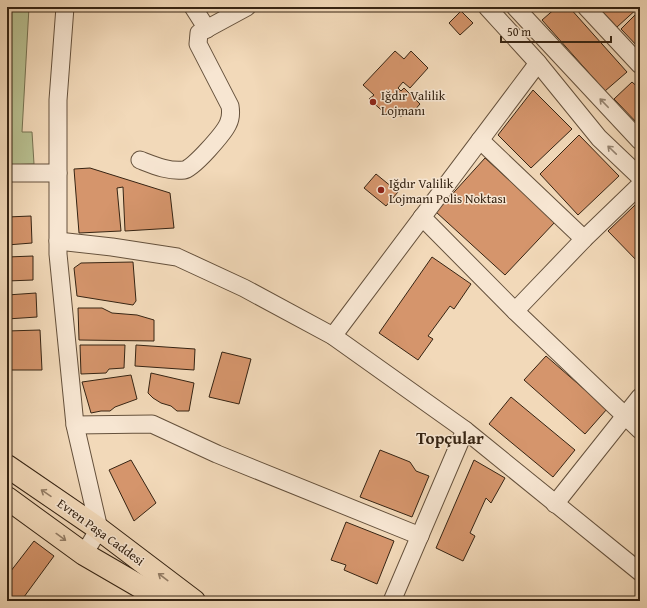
<svg xmlns="http://www.w3.org/2000/svg" width="647" height="608" font-family="'Gentium Book Plus',serif">
<style>
.green{fill:#b8c091;stroke:#777252}
.building{fill:#d5956c;stroke:#362413}
.lines{fill:none;stroke-linecap:round;stroke-linejoin:round}
.minor-casing{stroke:#65513c;stroke-width:19}
.highway-casing{stroke:#362413;stroke-width:24}
.minor{stroke:#f7e6d2;stroke-width:17}
.highway{stroke:#f2d9b9;stroke-width:22}
.oneway{stroke:#968572}
.oneway2{stroke:#947e66}
.poi-dot{fill:#8f2418;stroke:#f7e6d2;stroke-width:1.5}
.labels{text-anchor:middle;dominant-baseline:central;stroke-width:3;stroke-linejoin:round;paint-order:stroke}
.poi-label{font-size:13px;fill:#362413;stroke:#f7e6d2;text-anchor:start}
.street-label{font-size:13px;fill:#362413;stroke:#f7e6d2}
.district-label{font-size:17px;font-weight:bold;fill:#362413;stroke:#f7e6d2}
</style>
<rect width="100%" height="100%" fill="#f2d9b9"/>
<filter id="stains"><feTurbulence type="fractalNoise" baseFrequency=".005" numOctaves="4"/><feColorMatrix values="0 0 0 0 .2 0 0 0 0 .09 0 0 0 0 .02 0 0 0 .5 -.17"/></filter>
<radialGradient id="worn" r=".72"><stop offset=".6" stop-color="#630" stop-opacity="0"/><stop offset="1" stop-color="#630" stop-opacity=".3"/></radialGradient>
<polygon class="green" points="7,7 29,7 22,132 32,132 34,164 7,165"/>
<g class="building">
<polygon points="557,7 569,7 627,72 605,91 542,20"/>
<polygon points="598,7 639,7 617,27"/>
<polygon points="461,11 473,23 460,35 449,23"/>
<polygon points="638,12 640,14 640,49 621,29"/>
<polygon points="395,51 404,59 411,51 428,68 410,88 403,82 398,88 401,91 404,88 420,104 412,113 408,110 401,117 393,110 388,116 369,99 374,95 363,85"/>
<polygon points="632,82 640,89 640,126 614,99"/>
<polygon points="533,90 572,129 531,168 498,135"/>
<polygon points="579,135 619,176 578,215 540,174"/>
<polygon points="485,158 555,222 505,275 436,212"/>
<polygon points="90,168 170,193 174,228 125,231 123,187 117,188 121,231 79,233 74,169"/>
<polygon points="376,174 398,192 386,206 364,188"/>
<polygon points="635,205 640,210 640,264 608,231"/>
<polygon points="31,216 32,243 7,245 7,217"/>
<polygon points="33,256 33,280 7,281 7,257"/>
<polygon points="432,257 471,284 454,309 450,306 428,336 433,339 418,360 379,333"/>
<polygon points="133,262 136,301 133,305 77,296 74,268 81,263"/>
<polygon points="36,293 37,317 7,319 7,295"/>
<polygon points="78,308 102,308 112,313 137,315 154,320 154,341 79,340"/>
<polygon points="40,330 42,370 7,370 7,331"/>
<polygon points="80,345 125,345 124,368 109,369 106,373 81,374"/>
<polygon points="136,345 195,349 194,370 135,366"/>
<polygon points="222,352 251,359 239,404 209,397"/>
<polygon points="546,356 607,409 585,434 524,380"/>
<polygon points="151,373 194,383 189,411 177,411 171,406 161,403 153,398 148,393"/>
<polygon points="131,375 137,399 115,407 110,411 101,411 91,413 82,382"/>
<polygon points="511,397 575,450 553,477 489,424"/>
<polygon points="380,450 410,462 416,471 429,476 412,517 360,497"/>
<polygon points="131,460 156,503 134,521 109,470"/>
<polygon points="474,460 505,478 491,503 486,498 470,533 475,536 463,561 436,548"/>
<polygon points="346,522 394,541 377,584 344,570 346,565 331,560"/>
<polygon points="34,541 54,556 21,601 18,601 7,593 7,576"/>
</g>
<g class="lines">
<g class="minor-casing">
<g id="minor">
<polyline points="65,7 58,100 58,254 75,425 99,529 84,554"/>
<polyline points="193,7 207,29"/>
<polyline points="487,7 538,63 599,138 640,177"/>
<polyline points="515,7 640,141"/>
<polyline points="586,7 640,65"/>
<polyline points="480,140 584,239"/>
<path d="M140,160C153,165 169,172 184,170C193,169 224,133 228,124C231,118 231,112 230,106L198,44L199,33L247,7"/>
<polyline points="7,173 58,173"/>
<polyline points="422,217 515,311 640,430"/>
<polyline points="58,241 112,247 177,257 244,288 333,336 465,430 640,572"/>
<polyline points="515,311 584,239 640,185"/>
<polyline points="333,336 538,63"/>
<polyline points="75,425 152,424 217,454 420,536"/>
<polyline points="555,504 640,397"/>
<polyline points="392,601 465,430"/>
</g>
</g>
<g class="highway-casing">
<g id="highway">
<polyline points="7,466 99,529 194,601"/>
<polyline points="7,498 84,554 146,590 160,601"/>
</g>
</g>
<use href="#minor" class="minor"/>
<use href="#highway" class="highway"/>
</g>
<defs><path id="oneway-shaft" d="M-6 0H5M1.5-3L5.5 0L1.5 3" fill="none" stroke-width="1.6" stroke-linecap="round" stroke-linejoin="round"/></defs>
<g class="oneway">
<use href="#oneway-shaft" transform="translate(604 103) rotate(-134)"/>
<use href="#oneway-shaft" transform="translate(612 150) rotate(-136)"/>
</g>
<g class="oneway2">
<use href="#oneway-shaft" transform="translate(46 493) rotate(-146)"/>
<use href="#oneway-shaft" transform="translate(61 537) rotate(36)"/>
<use href="#oneway-shaft" transform="translate(163 577) rotate(-143)"/>
</g>
<g class="poi-dot">
<circle cx="373" cy="102" r="4"/>
<circle cx="381" cy="190" r="4"/>
</g>
<g class="labels">
<g class="poi-label">
<text x="381" y="95">Iğdır Valilik<tspan x="381" dy="15">Lojmanı</tspan></text>
<text x="389" y="183">Iğdır Valilik<tspan x="389" dy="15">Lojmanı Polis Noktası</tspan></text>
</g>
<g class="street-label">
<text transform="translate(101 532) rotate(36)">Evren Paşa Caddesi</text>
</g>
<g class="district-label">
<text x="450" y="437">Topçular</text>
</g>
</g>
<rect width="647" height="608" fill="none" stroke="#f2d9b9" stroke-width="24"/>
<rect x="8" y="8" width="631" height="592" fill="none" stroke="#362413" stroke-width="2"/>
<rect x="12" y="12" width="623" height="584" fill="none" stroke="#362413"/>
<path d="M501 36v6h110v-6" fill="none" stroke="#362413" stroke-width="2"/>
<text x="507" y="36" font-size="12" fill="#362413" stroke="#f7e6d2" stroke-width="3" paint-order="stroke">50 m</text>
<rect width="100%" height="100%" filter="url(#stains)"/>
<rect width="100%" height="100%" fill="url(#worn)"/>
</svg>
